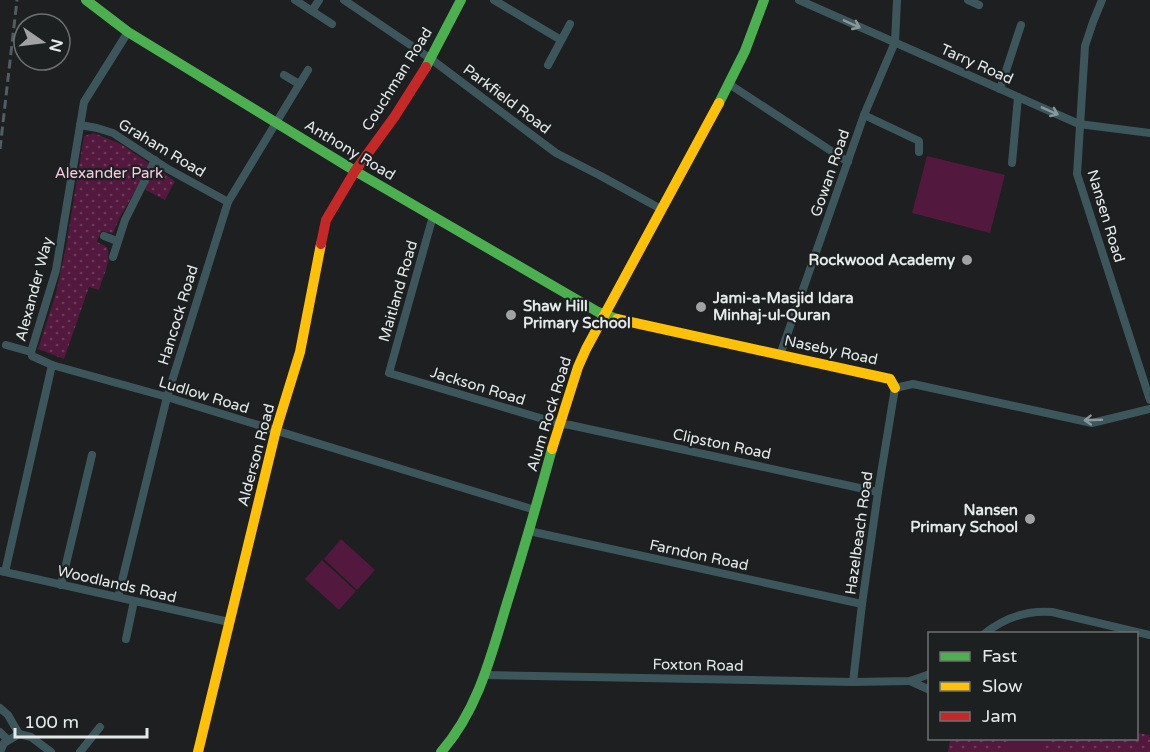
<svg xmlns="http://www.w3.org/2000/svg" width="1150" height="752" font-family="'Varela Round',sans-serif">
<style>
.park{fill:url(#park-dots)}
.garden{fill:#52183d}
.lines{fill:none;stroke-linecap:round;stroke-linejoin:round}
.street{stroke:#3d565c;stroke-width:8}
.fast{stroke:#4caf50;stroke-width:10}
.slow{stroke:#ffc107;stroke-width:10}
.jam{stroke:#c62828;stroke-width:10}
.rail{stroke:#505e61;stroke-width:3;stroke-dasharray:9 4.5;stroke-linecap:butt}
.oneway{stroke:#89989b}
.poi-dot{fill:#a0a2a3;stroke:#1c2021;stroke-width:2}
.labels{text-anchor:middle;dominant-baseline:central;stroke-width:4.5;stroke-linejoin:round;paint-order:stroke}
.street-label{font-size:15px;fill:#e6e9e9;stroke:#1c2021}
.park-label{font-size:15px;fill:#f7c9e1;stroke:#1c2021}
.poi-label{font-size:15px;font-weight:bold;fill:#e6e9e9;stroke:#1c2021;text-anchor:end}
</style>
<defs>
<pattern id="park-dots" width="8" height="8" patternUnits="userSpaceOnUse" patternTransform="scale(1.5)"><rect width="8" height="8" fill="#52183d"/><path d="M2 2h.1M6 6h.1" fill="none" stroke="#6b3a59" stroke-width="1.8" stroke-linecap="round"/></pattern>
</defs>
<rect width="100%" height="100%" fill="#1d1f20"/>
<g class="park">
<path d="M94,133L121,144L175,181L165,200L138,186L120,217L113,233L101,231L97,242L107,247C112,261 103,276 99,290L89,287L64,359L38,349L56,293L66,247L84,136Z"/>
<polygon points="1137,733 1150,735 1150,752 948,752 950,739 1136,738"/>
</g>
<g class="garden">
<polygon points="927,156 1005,175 990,233 912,213"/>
<polygon points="341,539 375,570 357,590 324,559"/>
<polygon points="322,560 356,591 339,610 305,579"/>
<polygon points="1007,739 1043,739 1041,752 1005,752"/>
</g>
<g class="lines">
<g class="street">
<polyline points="295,0 312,11"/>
<polyline points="319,0 312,11 332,24"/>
<polyline points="344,0 431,59 556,153 599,175 661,209"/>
<polyline points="494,0 561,40"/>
<polyline points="799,0 1079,124 1150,133"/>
<polyline points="968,0 979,5"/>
<polyline points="1102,0 1093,22 1085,46 1077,174 1150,400"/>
<polyline points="548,65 570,24"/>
<polyline points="284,75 299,84"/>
<polyline points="729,84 848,162"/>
<polyline points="1000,89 1021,25"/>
<polyline points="864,115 919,141 919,152"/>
<polyline points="80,125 97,128 113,133 168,169 228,202"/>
<polyline points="1012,163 1018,97"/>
<polyline points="433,216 389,373 560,424 570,425 878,492"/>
<polyline points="104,236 117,241"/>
<polyline points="113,257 125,220 155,160"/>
<polyline points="6,345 31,352 32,356 52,365 167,397 535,510"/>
<polyline points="31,352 56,270 84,102 128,32"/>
<polyline points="780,355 864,115 895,42 897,0"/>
<polyline points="529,531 862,604"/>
<polyline points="0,571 229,622"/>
<polyline points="5,572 52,365"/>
<polyline points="61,585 92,455"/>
<polyline points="118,597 167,397 228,202 308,70"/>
<path d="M984,634C1004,618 1027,610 1052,612L1150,635"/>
<polyline points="126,639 134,601"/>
<polyline points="485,675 853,682 910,681 930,674"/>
<polyline points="910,681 930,690"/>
<polyline points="853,682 862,604 878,492 895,388 913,384 1092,423 1150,409"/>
<polyline points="0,708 8,715 19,734"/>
<polyline points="0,732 8,740"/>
<polyline points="19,734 31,737 51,752"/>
<polyline points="0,752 4,743 19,734"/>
<polyline points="80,752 100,727"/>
</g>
<g class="fast">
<polyline points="86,0 128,32 355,171 598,312 617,319"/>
<polyline points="426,67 461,0"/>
<polyline points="719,103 745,51 764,0"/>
<path d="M441,752C478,710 491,656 507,603C523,552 538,500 552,449"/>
</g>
<g class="slow">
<polyline points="617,319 890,379 895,388"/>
<polyline points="552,449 578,367 586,349 719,103"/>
<polyline points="198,752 276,430 300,352 321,244"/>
</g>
<polyline class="jam" points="321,244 326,220 355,171 395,116 426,67"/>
<polyline class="rail" points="0,149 17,0"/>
</g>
<defs><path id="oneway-shaft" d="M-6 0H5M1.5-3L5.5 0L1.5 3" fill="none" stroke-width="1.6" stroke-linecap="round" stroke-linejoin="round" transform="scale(1.5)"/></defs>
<g class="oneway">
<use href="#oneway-shaft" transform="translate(852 24) rotate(24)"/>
<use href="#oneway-shaft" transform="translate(1050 111) rotate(24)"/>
<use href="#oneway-shaft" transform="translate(1093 420) rotate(178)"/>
</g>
<g class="poi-dot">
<circle cx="967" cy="260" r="6"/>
<circle cx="701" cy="307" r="6"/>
<circle cx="511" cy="315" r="6"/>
<circle cx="1030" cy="519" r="6"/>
</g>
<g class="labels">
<g class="street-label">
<text transform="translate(977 64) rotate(24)">Tarry Road</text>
<text transform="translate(397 79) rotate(-58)">Couchman Road</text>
<text transform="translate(507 99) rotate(37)">Parkfield Road</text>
<text transform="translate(162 148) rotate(31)">Graham Road</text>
<text transform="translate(350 150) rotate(31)">Anthony Road</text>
<text transform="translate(830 173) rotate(-71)">Gowan Road</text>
<text transform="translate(1106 216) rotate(73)">Nansen Road</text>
<text transform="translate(34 289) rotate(-75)">Alexander Way</text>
<text transform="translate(398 291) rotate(-74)">Maitland Road</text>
<text transform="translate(178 315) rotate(-73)">Hancock Road</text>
<text transform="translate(831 350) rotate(12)">Naseby Road</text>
<text transform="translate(478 386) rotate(17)">Jackson Road</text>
<text transform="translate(204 395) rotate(17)">Ludlow Road</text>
<text transform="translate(549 414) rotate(-73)">Alum Rock Road</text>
<text transform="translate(722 444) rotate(12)">Clipston Road</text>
<text transform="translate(256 455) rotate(-75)">Alderson Road</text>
<text transform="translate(859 533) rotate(-82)">Hazelbeach Road</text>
<text transform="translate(699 555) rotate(12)">Farndon Road</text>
<text transform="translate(117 584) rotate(13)">Woodlands Road</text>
<text transform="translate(698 665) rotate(1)">Foxton Road</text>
</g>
<g class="park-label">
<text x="109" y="173">Alexander Park</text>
</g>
<g class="poi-label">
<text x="955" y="260">Rockwood Academy</text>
<text x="713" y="298" text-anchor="start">Jami-a-Masjid Idara<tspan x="713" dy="17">Minhaj-ul-Quran</tspan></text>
<text x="523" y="306" text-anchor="start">Shaw Hill<tspan x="523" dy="17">Primary School</tspan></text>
<text x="1018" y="510">Nansen<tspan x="1018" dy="17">Primary School</tspan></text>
</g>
</g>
<rect x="928" y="632" width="210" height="108" fill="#1c2021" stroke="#6d7071" stroke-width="1.5"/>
<rect x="940" y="652" width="30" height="9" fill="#4caf50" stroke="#6d7071" stroke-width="1.5"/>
<text x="982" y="662" font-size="18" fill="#e6e9e9">Fast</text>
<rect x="940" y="682" width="30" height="9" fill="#ffc107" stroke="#6d7071" stroke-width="1.5"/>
<text x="982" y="692" font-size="18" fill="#e6e9e9">Slow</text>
<rect x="940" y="712" width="30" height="9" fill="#c62828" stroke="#6d7071" stroke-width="1.5"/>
<text x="982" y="722" font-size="18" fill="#e6e9e9">Jam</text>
<g transform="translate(42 42) rotate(104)"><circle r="28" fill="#1c2021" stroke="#6d7071" stroke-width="1.5"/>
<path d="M0-4.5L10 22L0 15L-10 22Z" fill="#a0a2a3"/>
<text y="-9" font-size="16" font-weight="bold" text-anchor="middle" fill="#e6e9e9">N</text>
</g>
<path d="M15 728v9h132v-9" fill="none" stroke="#e6e9e9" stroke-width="3"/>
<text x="24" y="728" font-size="18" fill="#e6e9e9" stroke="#1c2021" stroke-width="4.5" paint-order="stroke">100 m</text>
</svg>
